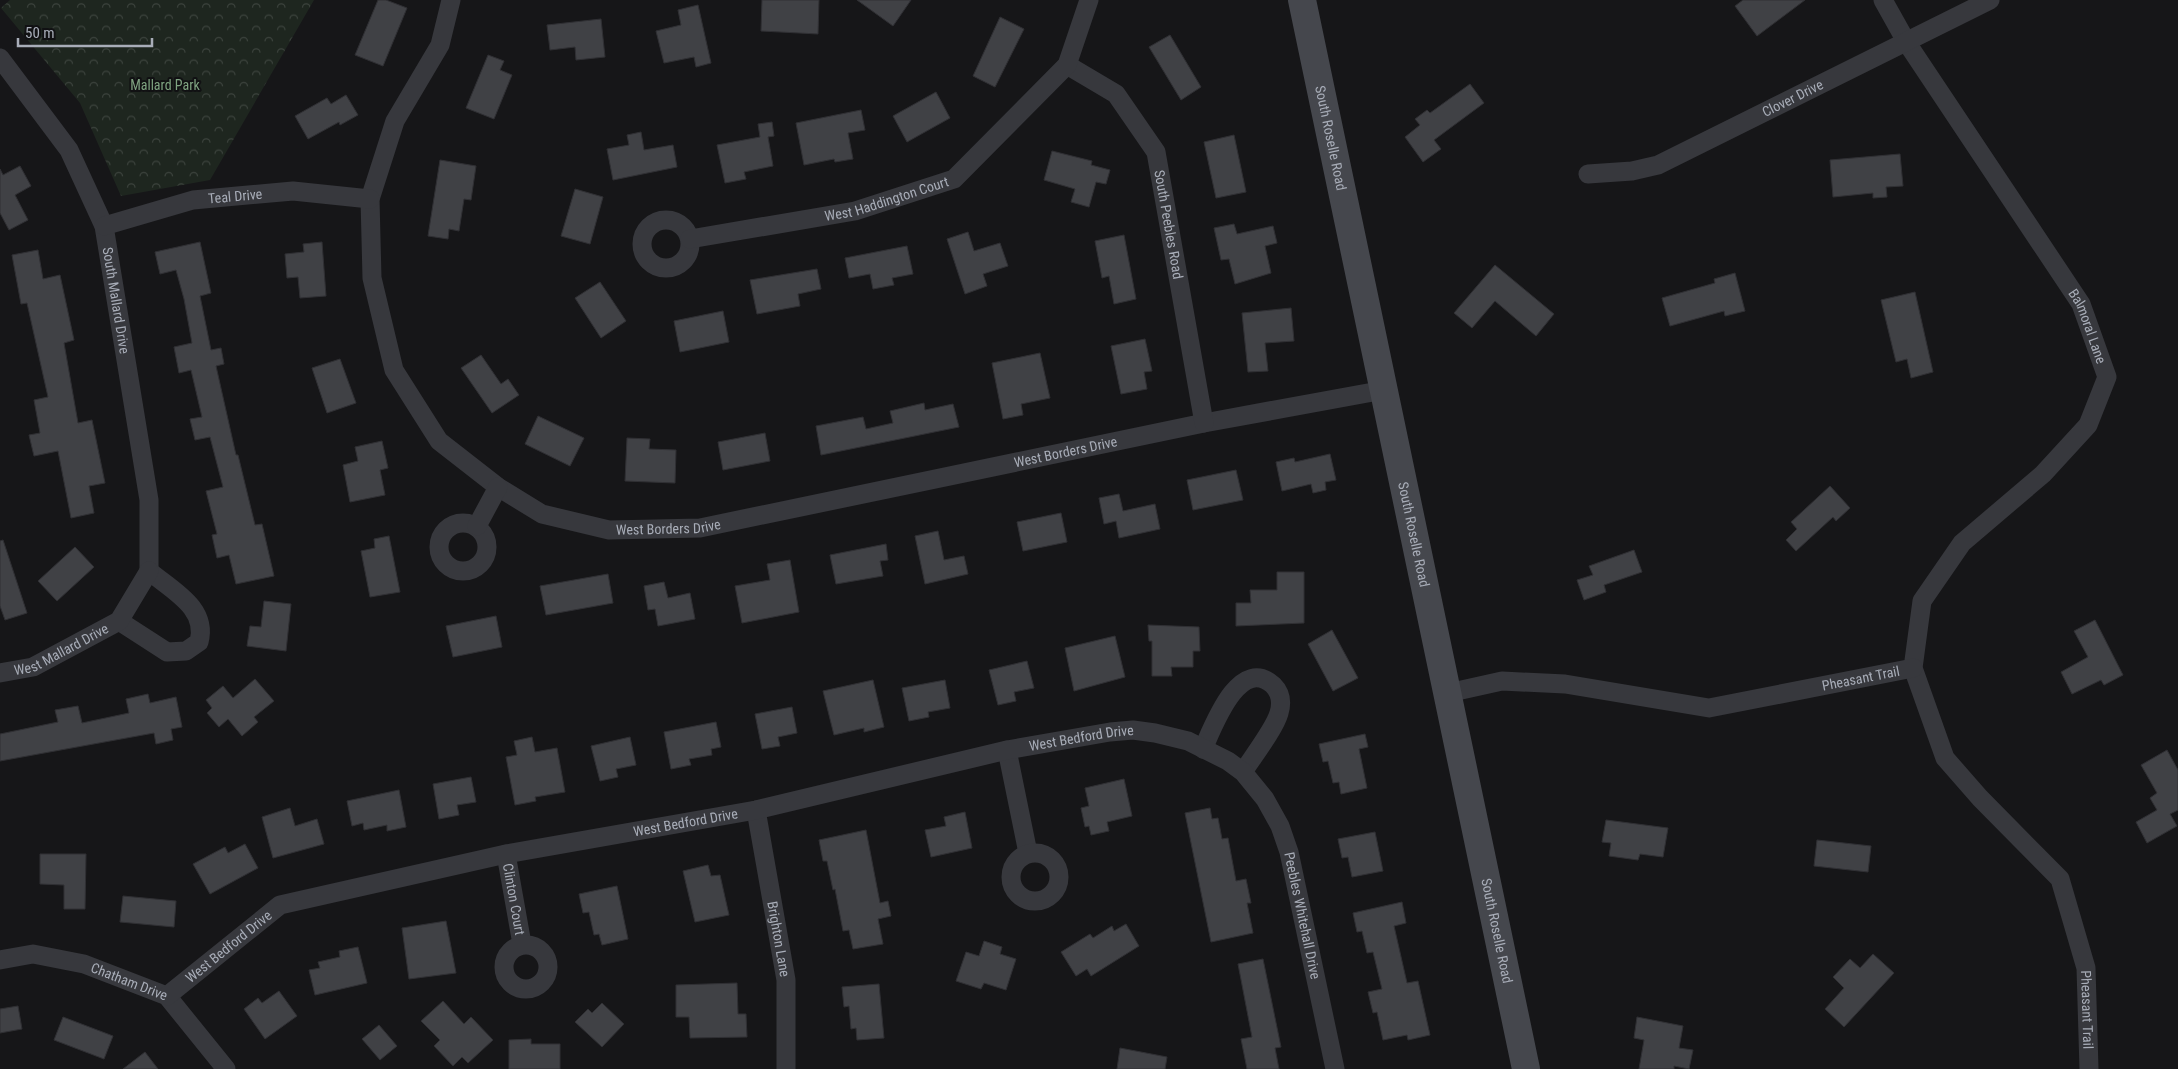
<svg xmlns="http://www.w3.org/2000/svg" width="2178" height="1069" font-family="'Roboto Condensed',sans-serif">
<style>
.park{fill:url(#park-crowns)}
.building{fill:#404145;stroke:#303034}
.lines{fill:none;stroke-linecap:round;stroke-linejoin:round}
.street{stroke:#37383d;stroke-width:19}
.secondary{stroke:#45474d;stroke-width:28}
.labels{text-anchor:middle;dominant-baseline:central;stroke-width:4;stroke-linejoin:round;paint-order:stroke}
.park-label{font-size:14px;fill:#7fa381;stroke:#111113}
.street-label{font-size:14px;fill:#a8adb8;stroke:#111113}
</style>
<defs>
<pattern id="park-crowns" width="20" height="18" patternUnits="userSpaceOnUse" patternTransform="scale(1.25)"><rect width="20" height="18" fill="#1e261f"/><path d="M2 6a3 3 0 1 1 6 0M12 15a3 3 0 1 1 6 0" fill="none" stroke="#3c433d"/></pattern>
</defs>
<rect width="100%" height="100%" fill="#161618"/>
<polygon class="park" points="10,0 314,0 210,180 121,196 80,103 1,8"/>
<g class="building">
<polygon points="378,0 386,0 407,8 383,66 355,55"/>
<polygon points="762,0 819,0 818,34 761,31"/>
<polygon points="857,0 911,0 893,26"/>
<polygon points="1743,0 1805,0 1757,36 1735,6"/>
<polygon points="698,5 711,63 696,67 694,57 664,63 656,31 681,25 678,10"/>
<polygon points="1000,17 1024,29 995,87 973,76"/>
<polygon points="601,19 605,57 576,60 575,47 550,50 547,25"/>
<polygon points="1170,35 1201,87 1181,100 1149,47"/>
<polygon points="488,55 504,61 500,70 512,75 494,119 466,108"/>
<polygon points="1470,84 1484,103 1434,140 1441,149 1423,162 1405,137 1420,125 1415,119 1427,110 1430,113"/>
<polygon points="936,92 950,118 907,142 893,116"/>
<polygon points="346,95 358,115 340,125 339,122 308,139 295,116 327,98 331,104"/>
<polygon points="861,110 865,130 848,133 853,159 835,162 834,159 804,165 796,123"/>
<polygon points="772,122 774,136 768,137 773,166 744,172 746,179 725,183 717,145 760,137 758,124"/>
<polygon points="641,132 644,150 673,145 677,167 613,180 607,149 629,145 627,135"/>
<polygon points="1234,135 1246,192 1216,198 1204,142"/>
<polygon points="1052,151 1092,161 1091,165 1110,170 1106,184 1096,182 1089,207 1071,202 1075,189 1044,180"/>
<polygon points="1900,154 1903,186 1886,187 1887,197 1873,198 1873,193 1833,197 1830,160"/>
<polygon points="440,160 476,166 471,200 464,199 459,231 449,229 448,239 428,236"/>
<polygon points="20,166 31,186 15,195 28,220 9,230 0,213 0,169 3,175"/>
<polygon points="575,189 603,197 590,244 561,236"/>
<polygon points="1234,224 1237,234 1273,226 1277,243 1265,246 1271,273 1235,284 1229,259 1221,260 1214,228"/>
<polygon points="968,232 974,251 1000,243 1008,266 983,274 987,286 965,294 947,239"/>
<polygon points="1124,235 1136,299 1114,304 1109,276 1102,278 1095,241"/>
<polygon points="200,242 211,293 200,296 211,350 221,348 224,364 216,366 236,455 238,455 255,525 262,524 274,576 236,584 229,555 217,558 212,535 217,534 206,491 223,487 210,437 195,440 190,419 202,417 191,370 179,373 174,347 192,343 184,299 176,270 160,274 155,252"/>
<polygon points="322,242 326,296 300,298 298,277 287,278 285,254 304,252 303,244"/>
<polygon points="907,246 913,274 892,278 894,285 873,289 870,274 849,278 845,258"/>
<polygon points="38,250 43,279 60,275 74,340 64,343 78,423 92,420 105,483 89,486 94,513 71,518 58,451 34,456 29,435 40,433 34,400 48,397 27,303 21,304 12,255"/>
<polygon points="1495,265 1554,314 1536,336 1495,301 1472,328 1454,313"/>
<polygon points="817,269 821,289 798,294 800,306 757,314 750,280"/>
<polygon points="1735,273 1745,311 1725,316 1724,311 1670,326 1662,298 1715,283 1714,279"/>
<polygon points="600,282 626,321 601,338 575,298"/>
<polygon points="1915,292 1933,372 1911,378 1907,359 1896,362 1881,300"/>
<polygon points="1291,308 1294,341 1265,343 1268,371 1248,372 1242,313"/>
<polygon points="723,311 729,342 680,352 674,321"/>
<polygon points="1145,339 1152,371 1144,372 1147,389 1121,394 1111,346"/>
<polygon points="1040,353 1050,398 1021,404 1023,415 1003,419 992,363"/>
<polygon points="481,355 501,384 508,379 519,395 492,413 461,368"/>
<polygon points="340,359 356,403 327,413 312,368"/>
<polygon points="924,403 925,410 953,404 959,427 821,455 816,426 863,417 866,429 893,423 890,411"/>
<polygon points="538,416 584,438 570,466 525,444"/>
<polygon points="765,433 770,461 723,470 718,442"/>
<polygon points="627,438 650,439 649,449 676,450 675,483 625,481"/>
<polygon points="382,441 388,468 380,470 385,495 350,502 343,465 358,461 355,447"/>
<polygon points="1330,454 1336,480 1325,482 1326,490 1313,493 1311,484 1282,491 1276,462 1294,458 1295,462"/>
<polygon points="1236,470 1243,500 1193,510 1187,480"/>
<polygon points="1830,486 1850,508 1836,521 1833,517 1796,551 1786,540 1797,529 1791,522"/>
<polygon points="1119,494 1123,511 1155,504 1160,529 1119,538 1116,521 1104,524 1099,498"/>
<polygon points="1061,513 1067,542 1023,551 1017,522"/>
<polygon points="938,531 944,560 964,556 968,574 925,584 915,536"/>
<polygon points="389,536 400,592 370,597 361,551 375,548 374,539"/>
<polygon points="3,540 27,613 5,620 0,606 0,541"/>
<polygon points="886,544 888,560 880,561 883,576 836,584 830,555"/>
<polygon points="75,547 94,567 57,601 38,581"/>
<polygon points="1634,550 1642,572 1604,585 1606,592 1584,600 1577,580 1593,575 1589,566"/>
<polygon points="790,560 799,612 742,623 735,586 770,580 767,564"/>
<polygon points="1277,572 1304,572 1304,623 1236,626 1236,603 1251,603 1250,590 1277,590"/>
<polygon points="608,574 613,603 546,615 540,586"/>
<polygon points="664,582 668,598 690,593 695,619 658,626 655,609 648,610 644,586"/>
<polygon points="264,601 291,604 286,651 247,646 250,626 261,627"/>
<polygon points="496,616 502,647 453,657 446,626"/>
<polygon points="2095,620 2123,675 2104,685 2101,680 2072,694 2061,672 2088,657 2074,631"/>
<polygon points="1148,625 1199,627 1200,651 1193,651 1193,667 1171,667 1172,676 1152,676 1152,641 1149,641"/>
<polygon points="1332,630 1358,678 1333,691 1308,644"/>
<polygon points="1115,636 1125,677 1074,691 1065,648"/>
<polygon points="1027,661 1034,688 1014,692 1016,701 998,705 989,670"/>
<polygon points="255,679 274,701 254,717 258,722 242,736 228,719 219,727 207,713 212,708 206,700 223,686 233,698"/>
<polygon points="873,680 884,727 864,732 864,728 834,735 823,691"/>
<polygon points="945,680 950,708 928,712 929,717 909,721 902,688"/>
<polygon points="148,694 150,703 176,697 182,727 171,729 173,740 156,744 154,733 0,761 0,734 58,722 55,710 78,706 82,723 129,713 126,699"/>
<polygon points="792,707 797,733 778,737 780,746 762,749 755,714"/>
<polygon points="716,722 721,747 711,749 712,755 689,759 691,765 671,769 664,732"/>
<polygon points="1365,734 1368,747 1359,749 1367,788 1341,794 1339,782 1333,783 1328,761 1323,762 1319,744"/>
<polygon points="532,737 535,752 557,748 565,792 535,797 536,801 515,805 506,757 517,755 514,741"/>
<polygon points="630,737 636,765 616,769 618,777 600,781 591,746"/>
<polygon points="2167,750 2178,770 2178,810 2170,814 2177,826 2147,843 2136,822 2157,810 2150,798 2157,793 2141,765"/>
<polygon points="471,777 476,802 457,805 459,815 439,819 433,784"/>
<polygon points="1124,779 1132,816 1107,822 1109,831 1091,835 1089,826 1085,827 1081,808 1089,806 1085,788"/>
<polygon points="399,790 406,827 387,831 387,825 364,830 363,823 352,826 347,801"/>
<polygon points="290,808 295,826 317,819 324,844 273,858 262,817"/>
<polygon points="1210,808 1212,819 1218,818 1222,839 1228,838 1236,881 1246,879 1251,903 1247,903 1253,933 1211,942 1185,813"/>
<polygon points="965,812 972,848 931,857 925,830 946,826 944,817"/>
<polygon points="1606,820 1668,828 1663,857 1640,854 1638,860 1609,856 1611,843 1602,842"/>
<polygon points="866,830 880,903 888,901 891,916 878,919 883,944 853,949 849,930 843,931 835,889 833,890 827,861 823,861 819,840"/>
<polygon points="1375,832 1383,871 1352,877 1348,857 1342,858 1338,839"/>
<polygon points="1817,840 1871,846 1868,872 1814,866"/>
<polygon points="245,844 258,868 210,894 193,864 225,847 228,853"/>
<polygon points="40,854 86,854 85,909 64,909 64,885 40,884"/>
<polygon points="708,865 711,876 720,875 729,915 695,922 683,871"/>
<polygon points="617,886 628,939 602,945 599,934 594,935 589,912 583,913 579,894"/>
<polygon points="123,896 176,901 174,927 120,922"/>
<polygon points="1402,902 1406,923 1394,926 1407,983 1418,981 1430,1035 1408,1040 1407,1035 1383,1040 1377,1012 1373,1013 1368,992 1382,989 1373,952 1367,953 1362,931 1357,932 1353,913"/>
<polygon points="446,921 456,973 409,979 402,928"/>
<polygon points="1126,924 1139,946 1091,976 1087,969 1076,976 1061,952 1090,934 1093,938 1112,926 1114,931"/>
<polygon points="984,941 1002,947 1000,954 1016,959 1006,990 984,983 981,989 956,981 966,952 979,956"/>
<polygon points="358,947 367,983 315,995 309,970 320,968 318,962 340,957 339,951"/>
<polygon points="1873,954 1894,973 1844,1027 1825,1009 1844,988 1833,977 1850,959 1860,968"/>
<polygon points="1263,959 1281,1047 1275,1048 1279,1069 1247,1069 1241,1039 1252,1037 1238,964"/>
<polygon points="737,983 738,1014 746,1014 747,1037 690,1038 689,1017 676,1017 676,985"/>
<polygon points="879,984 884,1038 857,1040 856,1028 851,1029 849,1006 844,1007 842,987"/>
<polygon points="279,991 297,1016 265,1039 244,1009 258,998 262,1003"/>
<polygon points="443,1001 464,1024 471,1017 493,1040 468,1063 462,1057 453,1066 434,1046 440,1040 421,1021"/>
<polygon points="602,1003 624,1024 602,1047 575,1022 588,1009 592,1013"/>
<polygon points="18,1006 22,1029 0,1033 0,1009"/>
<polygon points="63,1017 113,1036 104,1059 54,1040"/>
<polygon points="1637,1017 1683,1026 1679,1048 1693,1050 1689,1069 1674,1066 1674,1069 1639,1069 1644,1040 1634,1038"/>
<polygon points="379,1025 397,1046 380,1060 362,1039"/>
<polygon points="531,1039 531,1044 560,1044 560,1069 509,1069 509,1040"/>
<polygon points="1120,1048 1167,1057 1165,1069 1117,1069"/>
<polygon points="145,1052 158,1069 123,1069"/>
</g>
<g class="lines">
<g class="street">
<path id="s1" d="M451,0L440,45L395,121L370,199L372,278L394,370L439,441L498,487L542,514L609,530L700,528L1204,423L1384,390"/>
<path id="s2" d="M1883,0L1907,43L2081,304L2107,377L2088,425L2043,474L1962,543L1922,601L1913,668L1945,758L1980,798L2060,879L2086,968L2089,1069"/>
<path id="s3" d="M0,58L69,150L104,226L149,500V571"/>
<path id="s4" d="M1067,65L1116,94L1156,152L1204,423"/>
<path id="s5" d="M1588,174L1632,171L1658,165L1990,0"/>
<circle cx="666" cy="244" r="24"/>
<path id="s6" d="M104,226L193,200L293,191L370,199"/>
<path id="s7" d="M690,239L855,211L954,179L1067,65L1089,0"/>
<circle cx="463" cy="547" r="24"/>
<polyline points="477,526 498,487"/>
<path d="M119,621L167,652L186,651L199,642C208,608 173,591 149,571"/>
<path id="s8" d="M0,673L33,667L119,621L149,571"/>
<path id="s9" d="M1448,693L1502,681L1565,684L1709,708L1913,668"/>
<path d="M1203,749C1213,727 1239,655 1273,685C1281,693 1282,703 1279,713C1275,728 1252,758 1243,772"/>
<polyline points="1007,750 1028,853"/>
<path id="s10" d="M756,810L786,980V1069"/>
<circle cx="1035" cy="877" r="24"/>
<path id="s11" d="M506,854L522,944"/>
<circle cx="526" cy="967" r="22"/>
<path id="s12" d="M0,960L33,954L84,964L167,996L226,1069"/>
<path id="s13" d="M167,996L280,905L506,854L756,810L1007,750L1110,732L1133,730L1155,733L1188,741L1228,761L1243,772L1265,799L1280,826L1289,852L1335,1069"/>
</g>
<path class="secondary" id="s14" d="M1302,0L1526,1069"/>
</g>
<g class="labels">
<g class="park-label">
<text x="165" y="85">Mallard Park</text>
</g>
<g class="street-label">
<text stroke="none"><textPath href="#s5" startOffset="221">Clover Drive</textPath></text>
<text stroke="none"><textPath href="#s14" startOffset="141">South Roselle Road</textPath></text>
<text stroke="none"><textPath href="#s6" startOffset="135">Teal Drive</textPath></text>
<text stroke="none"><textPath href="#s7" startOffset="201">West Haddington Court</textPath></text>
<text stroke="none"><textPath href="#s4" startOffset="201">South Peebles Road</textPath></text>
<text stroke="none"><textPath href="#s3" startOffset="274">South Mallard Drive</textPath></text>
<text stroke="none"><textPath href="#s2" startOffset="386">Balmoral Lane</textPath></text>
<text stroke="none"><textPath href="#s1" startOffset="1134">West Borders Drive</textPath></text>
<text stroke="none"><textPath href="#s1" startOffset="729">West Borders Drive</textPath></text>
<text stroke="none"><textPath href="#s14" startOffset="546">South Roselle Road</textPath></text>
<text stroke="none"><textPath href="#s8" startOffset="66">West Mallard Drive</textPath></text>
<text stroke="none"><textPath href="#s9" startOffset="419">Pheasant Trail</textPath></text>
<text stroke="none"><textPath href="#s13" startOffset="964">West Bedford Drive</textPath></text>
<text stroke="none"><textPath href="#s13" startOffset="559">West Bedford Drive</textPath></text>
<text stroke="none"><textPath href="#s11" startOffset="46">Clinton Court</textPath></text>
<text stroke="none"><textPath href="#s13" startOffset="1294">Peebles Whitehall Drive</textPath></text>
<text stroke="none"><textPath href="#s14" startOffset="951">South Roselle Road</textPath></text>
<text stroke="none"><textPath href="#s10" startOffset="131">Brighton Lane</textPath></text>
<text stroke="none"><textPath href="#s13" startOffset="79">West Bedford Drive</textPath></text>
<text stroke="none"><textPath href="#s12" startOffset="134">Chatham Drive</textPath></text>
<text stroke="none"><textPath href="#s2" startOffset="1200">Pheasant Trail</textPath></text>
</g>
</g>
<path d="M18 38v8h134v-8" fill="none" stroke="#a8adb8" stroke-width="2.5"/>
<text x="25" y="38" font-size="15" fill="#a8adb8" stroke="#111113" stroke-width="4" paint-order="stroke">50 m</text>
</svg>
